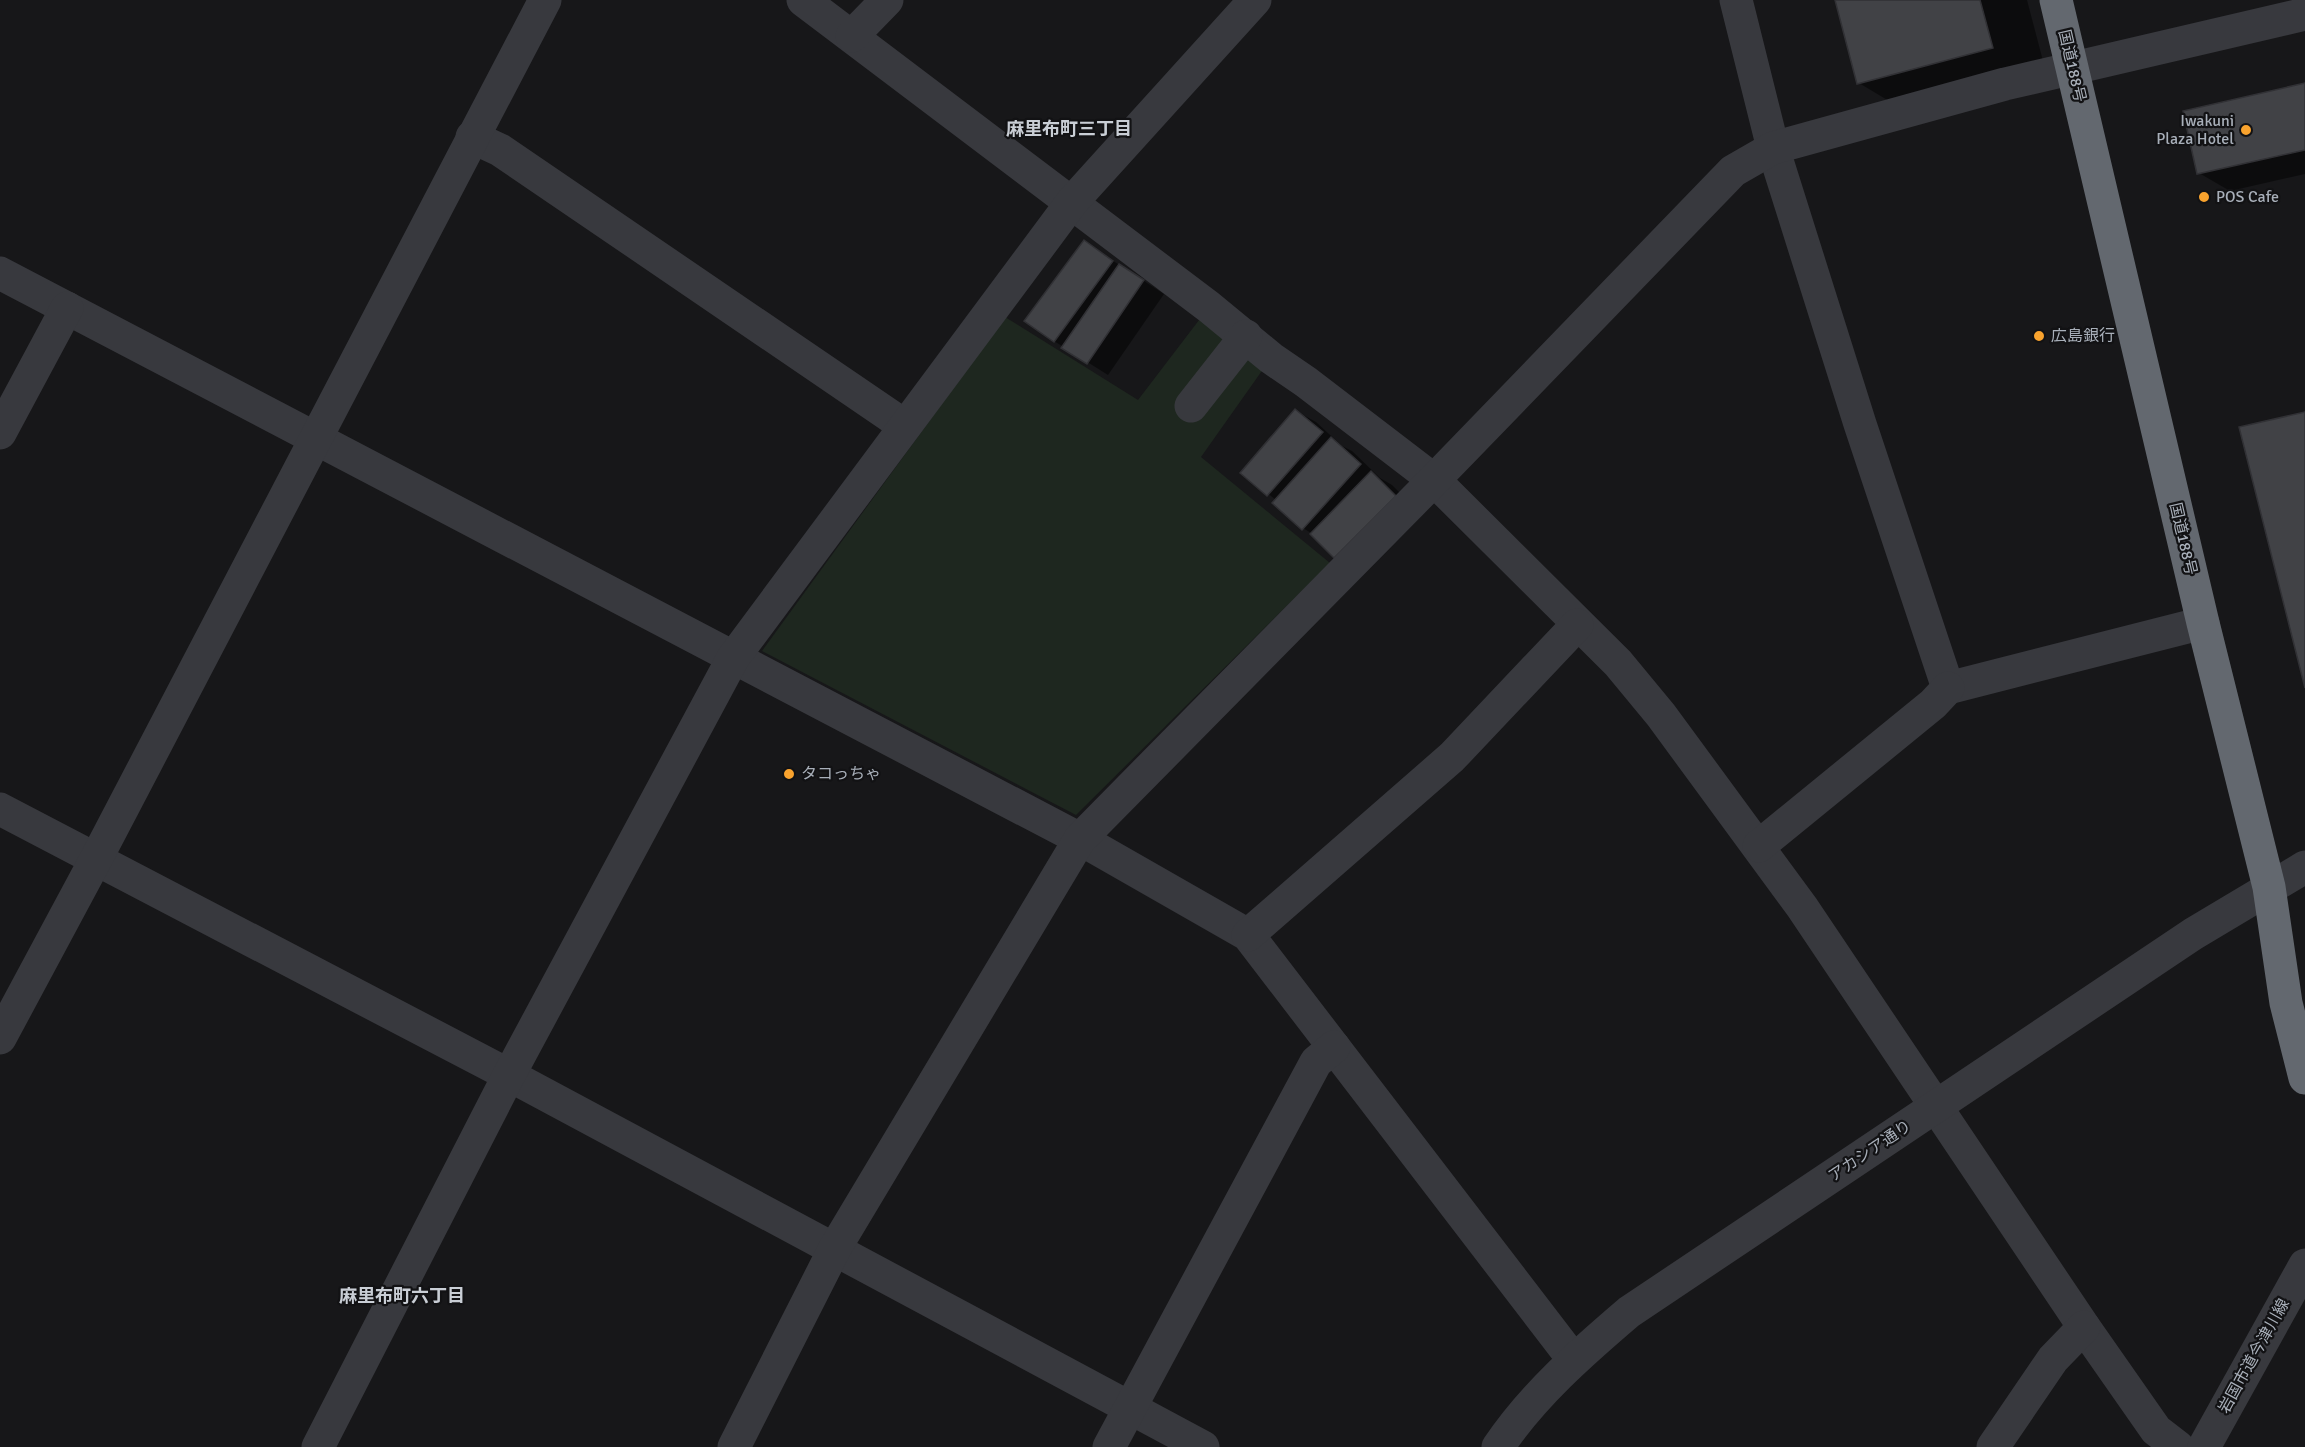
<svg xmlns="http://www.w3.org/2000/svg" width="2305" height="1447" font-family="Signika,'Noto Sans JP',sans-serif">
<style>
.green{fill:#1e271f}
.shadow{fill:#0007}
.building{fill:#414246;stroke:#313135;stroke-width:1.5}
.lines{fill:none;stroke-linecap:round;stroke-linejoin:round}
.minor{stroke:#38393e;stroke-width:33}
.highway{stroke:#63686f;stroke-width:33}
.poi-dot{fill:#f9a32e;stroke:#121214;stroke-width:2}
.labels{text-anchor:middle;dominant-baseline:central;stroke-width:4.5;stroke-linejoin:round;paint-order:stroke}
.street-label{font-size:16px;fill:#a8afb9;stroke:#121214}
.poi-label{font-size:16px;fill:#a8afb9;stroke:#121214;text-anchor:start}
.neighbourhood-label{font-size:18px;font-weight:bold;fill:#c9ced5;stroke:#121214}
</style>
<rect width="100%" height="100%" fill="#171719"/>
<polygon class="green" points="1209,307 1271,358 1201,457 1330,563 1076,815 762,651 1005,317 1138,400"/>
<g class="shadow">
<polygon points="1837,0 2027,0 2048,80 1914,116 1859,83"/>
<polygon points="2305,85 2305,174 2230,191 2199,173"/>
<polygon points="1084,242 1164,294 1108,375 1054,341"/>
<polygon points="1296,411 1316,422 1342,446 1352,451 1380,478 1392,485 1416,509 1311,533 1303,528 1276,500 1242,473"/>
</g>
<g class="building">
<polygon points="1835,0 1980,0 1993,48 1857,84"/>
<polygon points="2305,83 2305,150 2197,174 2183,111"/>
<polygon points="1084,240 1113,261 1054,342 1024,321"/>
<polygon points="1119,264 1144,280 1087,364 1061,348"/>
<polygon points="1295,409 1323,432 1267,496 1240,473"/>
<polygon points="2305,412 2305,688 2239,427"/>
<polygon points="1331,437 1361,464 1302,530 1272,503"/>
<polygon points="1371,471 1396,496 1334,558 1310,534"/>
</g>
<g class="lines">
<g class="minor">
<polyline points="803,0 1209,307 1271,358 1306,382 1434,480 1618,663 1661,715 1802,907 2084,1327 2156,1430 2178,1447"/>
<polyline points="1736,0 1773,148 1860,424 1948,688 2203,623"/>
<polyline points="852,36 887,0"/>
<polyline points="472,137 500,150 905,426"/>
<polyline points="0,273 1080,839 1248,935 1573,1359"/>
<polyline points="1191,406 1246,336"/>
<polyline points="0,433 67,308"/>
<polyline points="0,809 509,1075 1203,1447"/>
<polyline points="1759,846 1933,704 1948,688"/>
<polyline points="1248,935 1452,757 1577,625"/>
<polyline points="0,1038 96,859 545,0"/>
<polyline points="318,1447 509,1075 733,658 1072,202 1255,0"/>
<polyline points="734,1447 835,1248 1080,839 1434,480 1733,171 1773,148 2005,84 2305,14"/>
<polyline points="1109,1447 1316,1062 1334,1047"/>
<path d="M1498,1447C1533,1395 1581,1353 1629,1312L2193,934L2305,867"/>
<polyline points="1993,1447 2053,1359 2084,1327"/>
<polyline points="2204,1447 2305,1265"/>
</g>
<polyline class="highway" points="2056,0 2203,623 2269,887 2286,1003 2305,1078"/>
</g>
<g class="poi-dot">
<circle cx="2246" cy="130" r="6"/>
<circle cx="2204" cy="197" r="6"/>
<circle cx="2039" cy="336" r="6"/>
<circle cx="789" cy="774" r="6"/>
</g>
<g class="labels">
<g class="street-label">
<text transform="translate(2072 66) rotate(77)">国道188号</text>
<text transform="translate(2183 539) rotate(77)">国道188号</text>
<text transform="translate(1870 1151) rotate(-34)">アカシア通り</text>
<text transform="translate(2254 1356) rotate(-61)">岩国市道今津川線</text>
</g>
<g class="poi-label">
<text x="2234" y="121" text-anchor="end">Iwakuni<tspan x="2234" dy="18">Plaza Hotel</tspan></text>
<text x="2216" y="197">POS Cafe</text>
<text x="2051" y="336">広島銀行</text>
<text x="801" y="774">タコっちゃ</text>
</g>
<g class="neighbourhood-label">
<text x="1069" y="129">麻里布町三丁目</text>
<text x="402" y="1296">麻里布町六丁目</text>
</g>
</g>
</svg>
